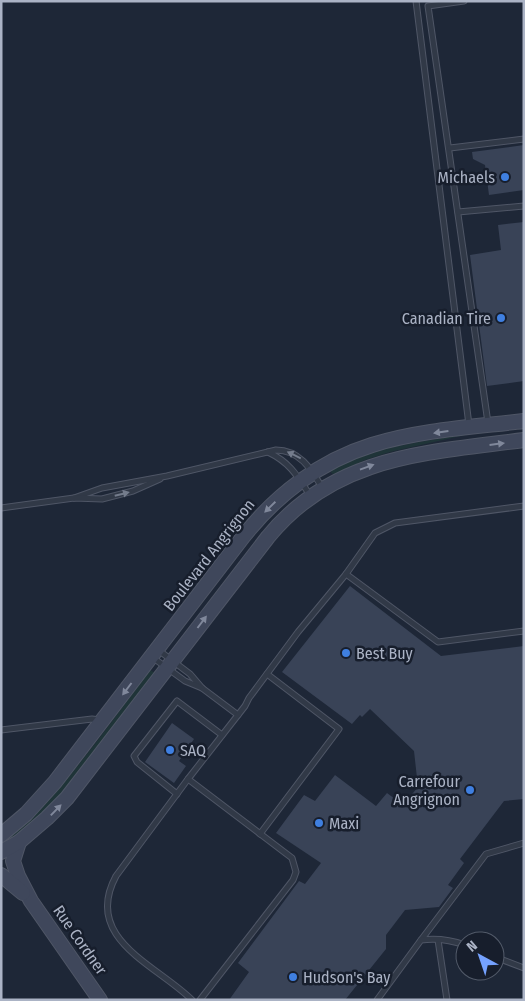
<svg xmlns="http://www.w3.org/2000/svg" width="525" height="1001" font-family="'Fira Sans Condensed',sans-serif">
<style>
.green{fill:#1f3438}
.building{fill:#394357}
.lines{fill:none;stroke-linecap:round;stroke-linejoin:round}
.lane-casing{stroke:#4f5666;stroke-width:7}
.secondary-casing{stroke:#4f5666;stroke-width:16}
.lane{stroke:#313947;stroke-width:5}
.secondary{stroke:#3f475b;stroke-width:14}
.oneway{fill:#80889b}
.oneway2{fill:#747c8c}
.shop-dot{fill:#3f7fe0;stroke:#171e2c;stroke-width:2}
.labels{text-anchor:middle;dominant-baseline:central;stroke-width:5;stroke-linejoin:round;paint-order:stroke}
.poi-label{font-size:16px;fill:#abb3c5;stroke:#171e2c;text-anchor:start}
.street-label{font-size:16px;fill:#abb3c5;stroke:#171e2c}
</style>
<rect width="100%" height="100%" fill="#1e2737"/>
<g class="green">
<path d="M465,435L390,452L365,460L334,474L331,473L332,469C377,447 416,442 465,435Z"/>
<path d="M150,670L155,673C135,698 115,724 96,750C69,785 42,823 1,844C61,796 104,731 150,670Z"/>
</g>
<g class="building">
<polygon points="524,145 524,190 489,195 485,165 473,159 472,152"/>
<polygon points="524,222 524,381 487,386 470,255 501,250 498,225"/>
<polygon points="350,586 441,656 524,646 524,799 504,801 460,859 464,863 448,885 453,888 439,907 405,910 386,935 386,949 345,1000 229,1000 249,972 238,963 299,881 305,884 321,863 276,833 304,795 315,801 335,775 376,806 387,793 403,805 418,787 414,751 370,709 362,717 360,715 352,724 282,672"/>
<polygon points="172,723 194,739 179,761 186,766 174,783 145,762"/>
</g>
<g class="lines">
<g class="lane-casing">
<g id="lane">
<polyline points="416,1 469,425"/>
<polyline points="464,1 428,6 488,423"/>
<polyline points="450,148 524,139"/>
<polyline points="458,212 524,206"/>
<path d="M268,452C291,463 298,477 311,497"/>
<path d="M74,498L102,488L167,476L276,450C301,450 312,471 323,489"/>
<polyline points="1,508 74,498 102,499 133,491 160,479"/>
<polyline points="346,574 438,642 524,631"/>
<polyline points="157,649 190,674 202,688 238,715"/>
<polyline points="152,657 185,681 202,688"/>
<polyline points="1,730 92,719 100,720"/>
<polyline points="188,779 292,858 296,872 293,880 200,1000"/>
<polyline points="177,794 137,762 134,756 177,701 222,735"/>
<polyline points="260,834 339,729 267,674"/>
<polyline points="421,940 486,854 524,843"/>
<polyline points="438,940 447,1000"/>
<polyline points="495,957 524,968"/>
<path d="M192,1000C157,965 82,939 116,876L188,779L245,706L249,698L298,632L346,574L375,533L395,523L524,506"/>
<path d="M377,1000L421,940C436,938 451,940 465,945"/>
</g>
</g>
<g class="secondary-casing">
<g id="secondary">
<path d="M1,835L26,814L55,782L243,537C276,495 320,461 372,445C420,430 474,427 524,421"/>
<polyline points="19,842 13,861 18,876 31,901 100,1000"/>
<path d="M1,852L19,842L47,818L67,798L268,537C335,455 427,453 524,440"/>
<polyline points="1,875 23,893"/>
</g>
</g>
<use href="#lane" class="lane"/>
<use href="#secondary" class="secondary"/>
</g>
<defs><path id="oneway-solid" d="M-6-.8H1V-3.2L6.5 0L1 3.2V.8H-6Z" transform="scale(1.25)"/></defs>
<g class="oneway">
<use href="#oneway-solid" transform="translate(441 432) rotate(172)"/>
<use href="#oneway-solid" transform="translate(497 444) rotate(-7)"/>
<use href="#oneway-solid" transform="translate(367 467) rotate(-20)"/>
<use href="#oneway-solid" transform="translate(270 507) rotate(136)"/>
<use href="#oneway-solid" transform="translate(202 622) rotate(-53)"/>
<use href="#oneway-solid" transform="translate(127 689) rotate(127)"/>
<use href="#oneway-solid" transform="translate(56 810) rotate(-46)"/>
</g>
<g class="oneway2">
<use href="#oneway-solid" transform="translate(294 455) rotate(-154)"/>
<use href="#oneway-solid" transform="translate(122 494) rotate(-14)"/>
</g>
<g class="shop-dot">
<circle cx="505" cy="177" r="5"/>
<circle cx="501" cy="318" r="5"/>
<circle cx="346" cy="653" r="5"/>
<circle cx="170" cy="750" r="5"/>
<circle cx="470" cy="790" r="5"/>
<circle cx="319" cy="823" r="5"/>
<circle cx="293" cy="977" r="5"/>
</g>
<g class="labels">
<g class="poi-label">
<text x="495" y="177" text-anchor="end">Michaels</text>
<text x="491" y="318" text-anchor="end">Canadian Tire</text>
<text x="356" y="653">Best Buy</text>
<text x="180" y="750">SAQ</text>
<text x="460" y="781" text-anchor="end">Carrefour<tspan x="460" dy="18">Angrignon</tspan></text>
<text x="329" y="823">Maxi</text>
<text x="303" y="977">Hudson's Bay</text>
</g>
<g class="street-label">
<text transform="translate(209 555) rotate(-52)">Boulevard Angrignon</text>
<text transform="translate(80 940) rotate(55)">Rue Cordner</text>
</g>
</g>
<rect width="525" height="1001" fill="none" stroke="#abb3c5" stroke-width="5"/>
<g transform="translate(480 956) rotate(320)"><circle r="24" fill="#171e2c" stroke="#525a69"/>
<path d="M0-4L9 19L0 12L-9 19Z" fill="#75a2ff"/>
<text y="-8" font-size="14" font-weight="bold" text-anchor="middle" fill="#abb3c5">N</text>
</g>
</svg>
